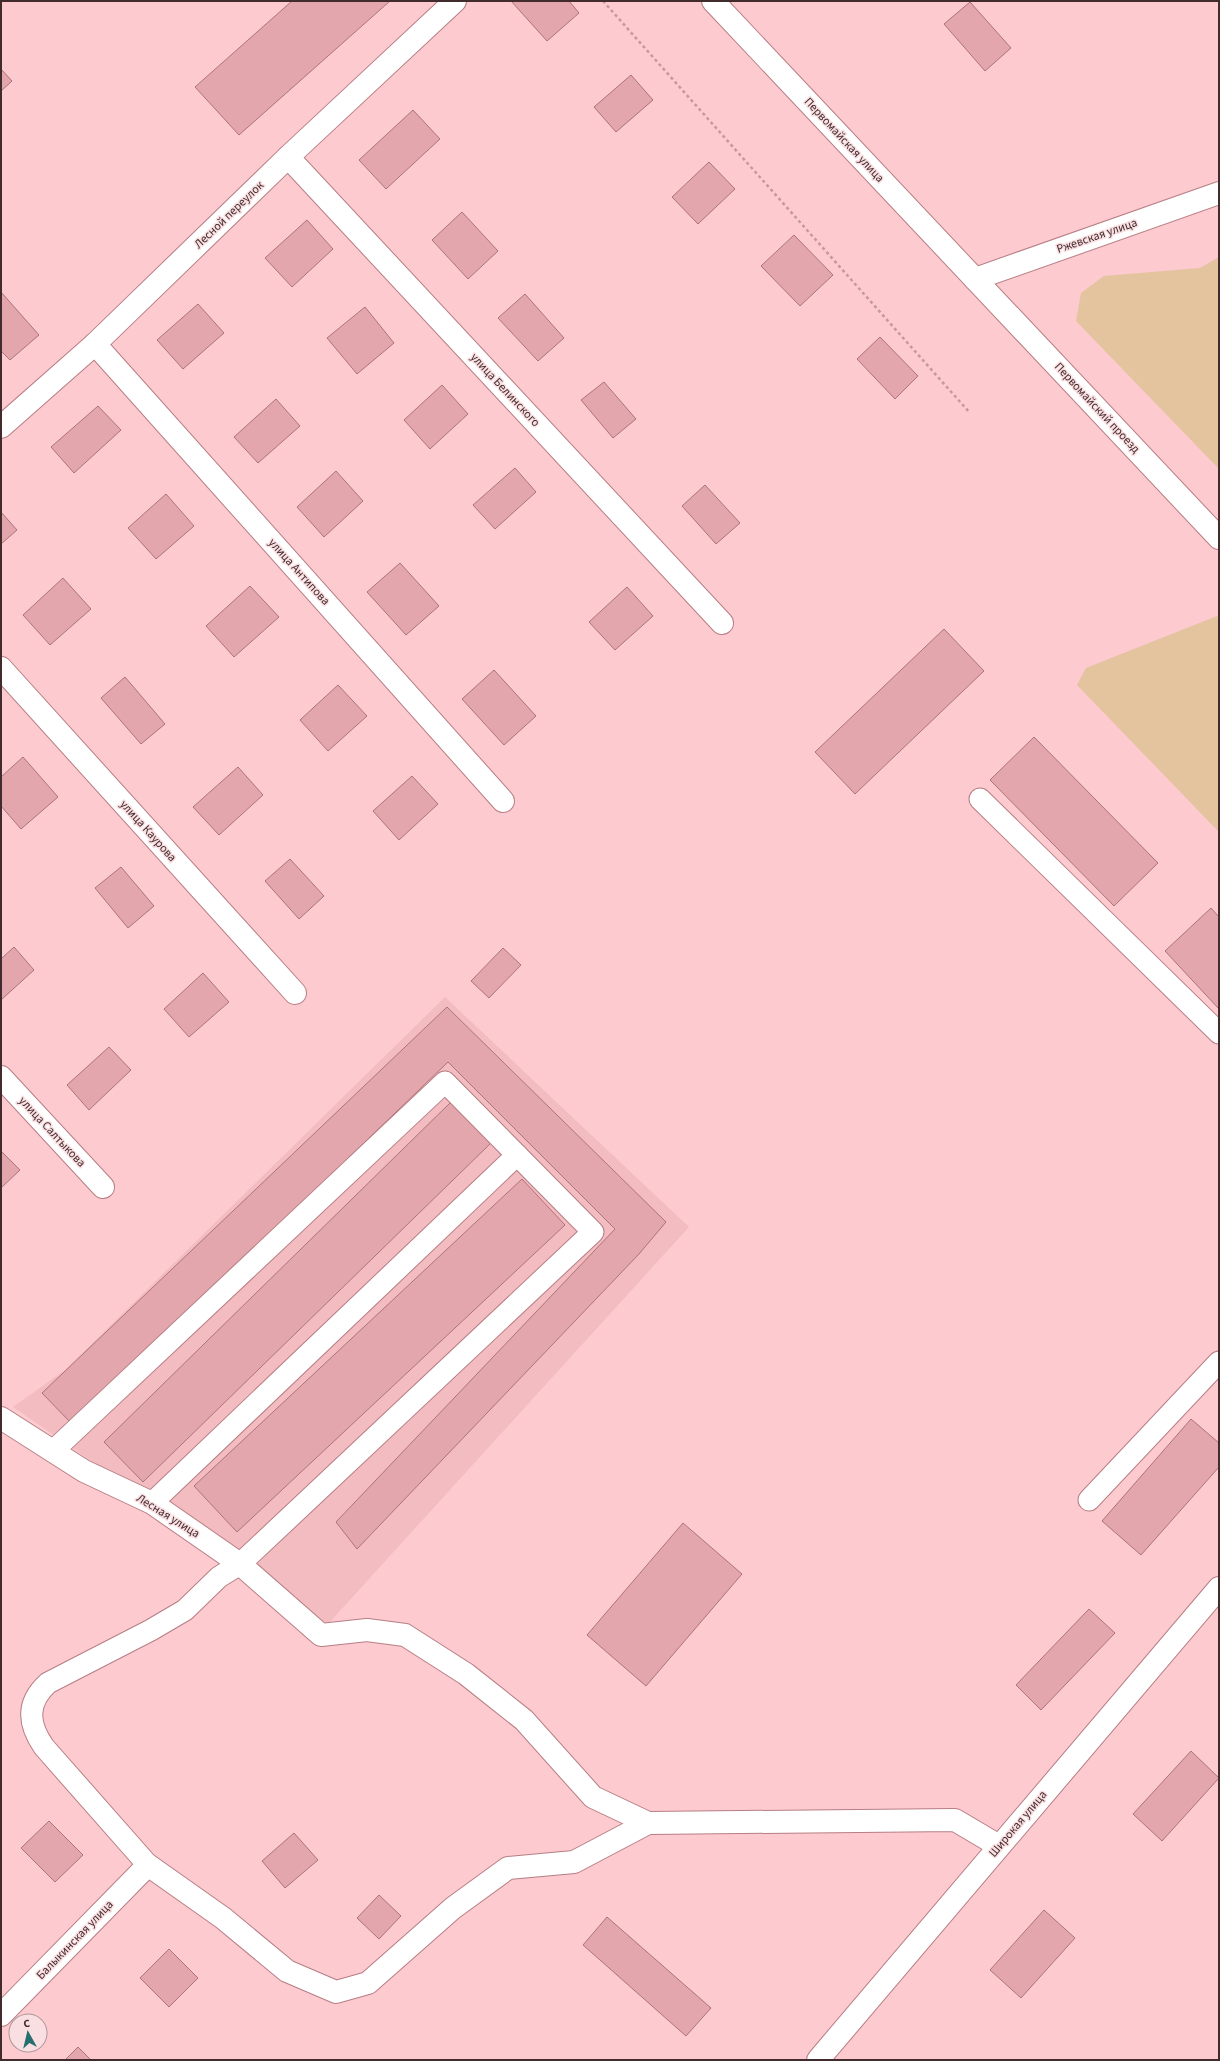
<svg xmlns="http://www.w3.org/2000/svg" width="1220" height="2061" font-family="'Source Sans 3',sans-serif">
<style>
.built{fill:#f3bcc1}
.green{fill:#e3c49e}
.building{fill:#e2a6ac;stroke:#ac747a}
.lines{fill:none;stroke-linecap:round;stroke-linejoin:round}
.service-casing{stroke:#b77e84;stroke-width:23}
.minor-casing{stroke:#b77e84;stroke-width:24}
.primary-casing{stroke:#b77e84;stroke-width:24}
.path{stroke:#c3999d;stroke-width:2.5;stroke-dasharray:3 3;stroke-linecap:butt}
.service{stroke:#fff;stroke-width:21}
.minor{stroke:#fff;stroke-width:22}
.primary{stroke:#fff;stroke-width:22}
.labels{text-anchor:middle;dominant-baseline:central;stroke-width:3;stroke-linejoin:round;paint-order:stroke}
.street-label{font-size:12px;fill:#422b2d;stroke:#f9dfe1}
</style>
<rect width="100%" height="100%" fill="#fccacf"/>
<polygon class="built" points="445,997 689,1227 328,1624 13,1407 65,1370"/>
<g class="green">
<polygon points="1219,257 1219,469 1076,321 1081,293 1104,276 1200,268"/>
<polygon points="1217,616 1219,619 1219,832 1077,685 1086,668"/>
</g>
<g class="building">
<polygon points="292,1 390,1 239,135 195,87"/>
<polygon points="511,1 569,1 579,13 547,41"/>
<polygon points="970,2 1011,48 985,71 944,24"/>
<polygon points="1,69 12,81 1,91"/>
<polygon points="631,75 653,100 616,132 594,107"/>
<polygon points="413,110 440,139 386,189 359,160"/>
<polygon points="709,162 735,189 698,224 672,197"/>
<polygon points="462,212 498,251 468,279 432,240"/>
<polygon points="307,220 333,249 292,287 265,258"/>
<polygon points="794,235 833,275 800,306 761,266"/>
<polygon points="1,292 39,335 10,360 1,351"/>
<polygon points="525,294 564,338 538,361 498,318"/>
<polygon points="198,304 224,333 183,369 157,340"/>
<polygon points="365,307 394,343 357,374 327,338"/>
<polygon points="880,337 918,376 895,399 857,359"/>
<polygon points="604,382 636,419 613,438 581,400"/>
<polygon points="442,385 468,414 430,449 404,420"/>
<polygon points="276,399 300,426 258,463 234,437"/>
<polygon points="98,406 121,430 74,473 51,447"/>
<polygon points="515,468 536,492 495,529 473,505"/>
<polygon points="336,471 363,501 324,537 297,507"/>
<polygon points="705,485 740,523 716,544 682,506"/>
<polygon points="166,494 194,526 156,559 128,528"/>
<polygon points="1,512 17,530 1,544"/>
<polygon points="400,563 439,606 406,635 367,592"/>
<polygon points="63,578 91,609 50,645 23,615"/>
<polygon points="250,586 279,617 234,657 206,626"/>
<polygon points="627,587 653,616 615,650 589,622"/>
<polygon points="944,629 984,671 855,794 815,752"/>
<polygon points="494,670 536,716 504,745 462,699"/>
<polygon points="125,677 165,724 141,744 101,698"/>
<polygon points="338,685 367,716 328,751 300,720"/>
<polygon points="1034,737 1158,863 1114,906 990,780"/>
<polygon points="23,757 58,797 21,829 1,806 1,777"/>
<polygon points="238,767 263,795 219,835 193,807"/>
<polygon points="412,776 438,804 399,840 373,811"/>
<polygon points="290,859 324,896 299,919 265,881"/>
<polygon points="121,867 154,906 128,928 95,888"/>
<polygon points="1211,908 1219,917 1219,1009 1165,951"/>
<polygon points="14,947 34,970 1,1000 1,959"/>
<polygon points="503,948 521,965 489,998 471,981"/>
<polygon points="203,973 229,1002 189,1037 164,1009"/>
<polygon points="447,1007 666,1222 639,1254 357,1549 336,1522 615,1229 448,1062 72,1424 42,1393"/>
<polygon points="109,1047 131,1070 89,1110 67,1085"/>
<polygon points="452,1101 492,1142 143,1482 104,1442"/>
<polygon points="1,1151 20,1170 1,1188"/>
<polygon points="522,1179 565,1225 237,1532 194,1486"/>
<polygon points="1191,1419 1219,1443 1219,1467 1141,1555 1102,1521"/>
<polygon points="683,1523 742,1574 646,1686 587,1635"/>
<polygon points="1089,1609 1115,1633 1041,1710 1016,1685"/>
<polygon points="1191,1751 1219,1778 1162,1841 1133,1814"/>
<polygon points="49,1821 83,1855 55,1882 21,1848"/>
<polygon points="294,1833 318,1860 285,1888 262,1861"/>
<polygon points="379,1895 401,1916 379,1939 357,1918"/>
<polygon points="1044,1910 1075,1938 1021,1998 990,1970"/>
<polygon points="607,1917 711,2008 686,2036 583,1945"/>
<polygon points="169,1949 198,1978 169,2007 140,1978"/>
<polygon points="78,2047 91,2060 65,2060"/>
</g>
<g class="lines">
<g class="service-casing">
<g id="service">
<polyline points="980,799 1219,1033"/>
<path d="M53,1451L445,1082L593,1232L240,1564L219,1577L185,1610L151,1630L48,1683C26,1703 28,1724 44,1747L148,1865"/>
<polyline points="1089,1500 1219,1362"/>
<polyline points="152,1503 517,1155"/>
</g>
</g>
<g class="minor-casing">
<g id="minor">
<polyline points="288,157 722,623"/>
<polyline points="975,279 1219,193"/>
<polyline points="95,344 503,801"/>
<polyline points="1,427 95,344 288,157 455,1"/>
<polyline points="1,668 295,993"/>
<polyline points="1,1077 103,1187"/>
<polyline points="1,1418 84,1471 152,1503 240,1564 321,1635 367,1630 405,1635 466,1674 524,1720 593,1797 648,1823"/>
<polyline points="1,2015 148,1865 223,1918 287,1971 336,1992 368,1983 453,1908 508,1868 574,1862 648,1823 955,1820 999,1846"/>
<polyline points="818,2060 1219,1588"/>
</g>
</g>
<g class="primary-casing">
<polyline id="primary" points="713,1 1219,538"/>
</g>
<polyline class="path" points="603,1 970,413"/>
<use href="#service" class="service"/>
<use href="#minor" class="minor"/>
<use href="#primary" class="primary"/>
</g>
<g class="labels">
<g class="street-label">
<text transform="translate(844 140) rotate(47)">Первомайская улица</text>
<text transform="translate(229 215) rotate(-44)">Лесной переулок</text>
<text transform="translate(1097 236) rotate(-19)">Ржевская улица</text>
<text transform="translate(505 390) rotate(47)">улица Белинского</text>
<text transform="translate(1097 408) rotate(47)">Первомайский проезд</text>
<text transform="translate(299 572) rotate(48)">улица Антипова</text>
<text transform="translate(148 831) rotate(48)">улица Каурова</text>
<text transform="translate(52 1132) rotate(47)">улица Салтыкова</text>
<text transform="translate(168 1516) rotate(32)">Лесная улица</text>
<text transform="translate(1018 1824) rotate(-50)">Широкая улица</text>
<text transform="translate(75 1940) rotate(-46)">Балыкинская улица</text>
</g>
</g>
<rect width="1220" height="2061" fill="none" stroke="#422b2d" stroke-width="4"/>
<g transform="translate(28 2033) rotate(352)"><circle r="19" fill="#f9dfe1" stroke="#b09799"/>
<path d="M0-3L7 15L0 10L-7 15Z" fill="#25706e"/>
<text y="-6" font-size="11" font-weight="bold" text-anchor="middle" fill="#422b2d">С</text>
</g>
</svg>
